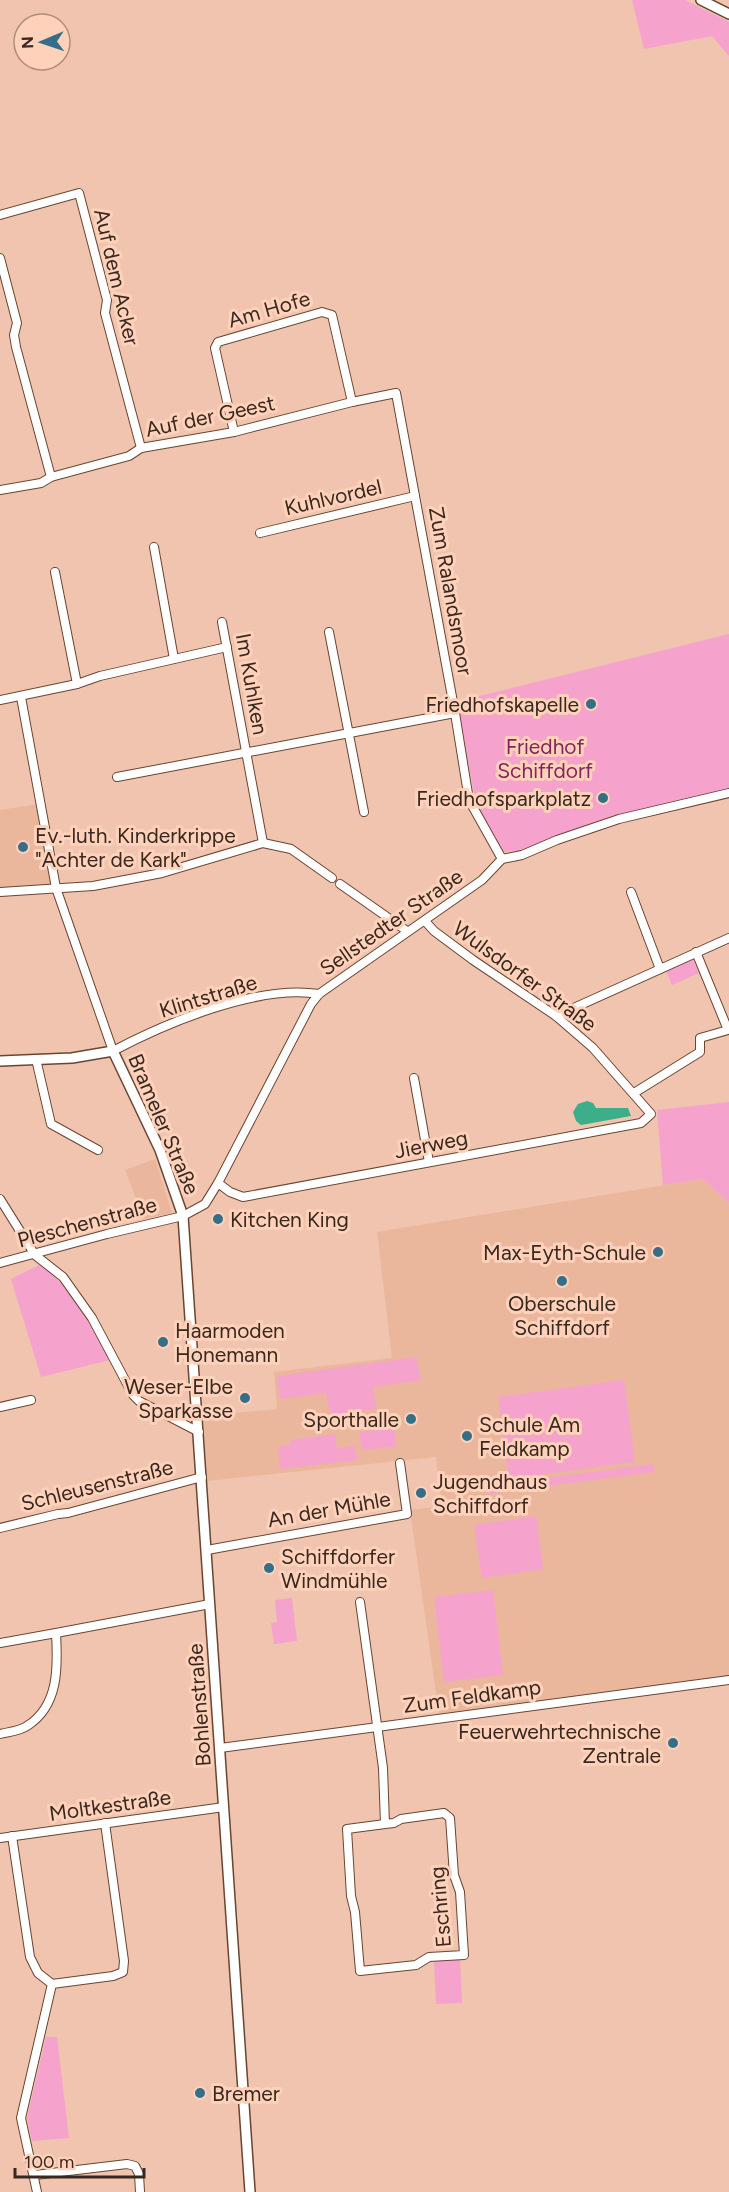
<svg xmlns="http://www.w3.org/2000/svg" width="729" height="2192" font-family="Figtree,sans-serif">
<style>
.built{fill:#eab79d}
.green{fill:#f5a2cc}
.water{fill:#3cae89}
.lines{fill:none;stroke-linecap:round;stroke-linejoin:round}
.minor-casing{stroke:#6a4532;stroke-width:10}
.tertiary-casing{stroke:#6a4532;stroke-width:12}
.minor{stroke:#fff;stroke-width:8}
.tertiary{stroke:#fff;stroke-width:9}
.poi-dot{fill:#346e87;stroke:#fed1ba;stroke-width:2}
.labels{text-anchor:middle;dominant-baseline:central;stroke-width:6;stroke-linejoin:round;paint-order:stroke}
.street-label{font-size:21px;fill:#39281f;stroke:#fed1ba}
.poi-label{font-size:21px;fill:#39281f;stroke:#fed1ba;text-anchor:start}
.park-label{font-size:21px;fill:#85235e;stroke:#fed1ba}
</style>
<rect width="100%" height="100%" fill="#f0c4ae"/>
<g class="built">
<polygon points="39,804 52,884 0,888 0,810"/>
<polygon points="155,1159 172,1213 144,1219 125,1170"/>
<polygon points="702,1179 729,1203 729,1676 439,1714 410,1510 442,1506 436,1457 207,1481 203,1416 277,1409 274,1372 392,1358 377,1232"/>
</g>
<g class="green">
<polygon points="632,0 685,0 729,22 729,56 712,36 644,49"/>
<polygon points="729,634 729,789 603,819 518,851 504,852 477,808 456,702"/>
<polygon points="692,958 699,973 672,985 665,969"/>
<polygon points="729,1102 729,1203 702,1179 663,1185 657,1110"/>
<path d="M41,1264C73,1291 91,1324 110,1360L41,1377L11,1279Z"/>
<polygon points="417,1357 420,1380 373,1387 376,1409 330,1415 326,1393 280,1399 277,1376"/>
<polygon points="624,1380 635,1462 509,1479 498,1397"/>
<polygon points="394,1428 396,1446 362,1450 359,1432"/>
<polygon points="335,1434 337,1448 355,1446 357,1460 280,1469 278,1446 291,1445 290,1440"/>
<polygon points="653,1464 654,1472 487,1494 486,1486"/>
<polygon points="536,1516 543,1569 482,1578 474,1525"/>
<polygon points="493,1590 503,1675 444,1682 434,1597"/>
<polygon points="292,1598 297,1641 274,1644 271,1623 277,1622 275,1600"/>
<polygon points="460,1958 462,2003 436,2004 434,1960"/>
<polygon points="46,2037 57,2037 69,2138 32,2141 27,2118"/>
</g>
<polygon class="water" points="587,1101 593,1103 596,1108 628,1108 631,1116 581,1125 576,1121 573,1112 578,1104"/>
<g class="lines">
<g class="minor-casing">
<g id="minor">
<polyline points="0,215 79,193 107,300 105,313 141,448"/>
<polyline points="0,258 17,323 14,335 16,347 51,477"/>
<polyline points="234,432 215,348 218,342 322,312 332,315 352,402"/>
<polyline points="0,490 41,483 51,477 129,456 141,448 234,432 352,402 396,393 455,713 469,800 502,859"/>
<polyline points="260,533 415,496"/>
<polyline points="154,547 174,659"/>
<polyline points="55,572 77,684"/>
<polyline points="222,622 263,843"/>
<polyline points="329,632 364,812"/>
<path d="M21,697L56,888L113,1051C166,1023 258,984 319,994"/>
<polyline points="0,700 77,684 100,676 227,647"/>
<polyline points="117,777 455,713"/>
<polyline points="340,884 407,931"/>
<polyline points="0,892 93,886 162,873 263,843 291,849 332,878"/>
<polyline points="631,892 660,969"/>
<polyline points="556,1016 729,938"/>
<polyline points="36,1059 51,1124 98,1150"/>
<polyline points="414,1078 429,1162"/>
<polyline points="634,1093 700,1052 700,1038 728,1030 696,952"/>
<polyline points="218,1183 230,1192 243,1197 641,1123 651,1114 593,1048 556,1016 473,960 434,931 425,921"/>
<polyline points="0,1199 35,1255 63,1277 92,1318 133,1395 139,1401 199,1432"/>
<polyline points="0,1263 107,1234 183,1216 205,1204 218,1183 311,1004 319,994 482,880 502,859 522,855 557,840 619,819 729,793"/>
<polyline points="0,1407 31,1400"/>
<polyline points="0,1528 58,1514 68,1513 202,1477"/>
<polyline points="207,1550 407,1514 400,1463"/>
<polyline points="360,1602 383,1768 385,1824 347,1829 351,1896 355,1912 360,1971 416,1965 429,1957 464,1955 460,1892 454,1875 450,1818 444,1813 401,1819 394,1823 385,1824"/>
<polyline points="0,1643 56,1633"/>
<path d="M0,1734C8,1732 20,1731 27,1726C59,1706 58,1667 56,1633L210,1604"/>
<polyline points="220,1748 729,1680"/>
<polyline points="12,1836 30,1957 38,1973 52,1984 21,2118 37,2192"/>
<polyline points="0,1838 224,1807"/>
<polyline points="52,1984 113,1976 123,1972 124,1961 105,1823"/>
<polyline points="35,2175 127,2164 135,2166 139,2174 140,2192"/>
</g>
</g>
<g class="tertiary-casing">
<g id="tertiary">
<polyline points="701,0 729,14"/>
<polyline points="0,1061 72,1058 113,1051 160,1150 183,1216 250,2192"/>
</g>
</g>
<use href="#minor" class="minor"/>
<use href="#tertiary" class="tertiary"/>
</g>
<g class="poi-dot">
<circle cx="591" cy="704" r="6"/>
<circle cx="603" cy="798" r="6"/>
<circle cx="23" cy="847" r="6"/>
<circle cx="218" cy="1219" r="6"/>
<circle cx="658" cy="1252" r="6"/>
<circle cx="562" cy="1281" r="6"/>
<circle cx="163" cy="1342" r="6"/>
<circle cx="245" cy="1398" r="6"/>
<circle cx="411" cy="1419" r="6"/>
<circle cx="467" cy="1436" r="6"/>
<circle cx="421" cy="1493" r="6"/>
<circle cx="269" cy="1568" r="6"/>
<circle cx="673" cy="1743" r="6"/>
<circle cx="200" cy="2093" r="6"/>
</g>
<g class="labels">
<g class="street-label">
<text transform="translate(117 277) rotate(77)">Auf dem Acker</text>
<text transform="translate(269 309) rotate(-16)">Am Hofe</text>
<text transform="translate(210 416) rotate(-12)">Auf der Geest</text>
<text transform="translate(333 497) rotate(-13)">Kuhlvordel</text>
<text transform="translate(451 591) rotate(80)">Zum Ralandsmoor</text>
<text transform="translate(252 684) rotate(80)">Im Kuhlken</text>
<text transform="translate(391 922) rotate(-35)">Sellstedter Straße</text>
<text transform="translate(525 976) rotate(36)">Wulsdorfer Straße</text>
<text transform="translate(208 996) rotate(-17)">Klintstraße</text>
<text transform="translate(164 1124) rotate(67)">Brameler Straße</text>
<text transform="translate(431 1144) rotate(-11)">Jierweg</text>
<text transform="translate(87 1222) rotate(-15)">Pleschenstraße</text>
<text transform="translate(97 1485) rotate(-14)">Schleusenstraße</text>
<text transform="translate(329 1509) rotate(-10)">An der Mühle</text>
<text transform="translate(472 1696) rotate(-8)">Zum Feldkamp</text>
<text transform="translate(199 1705) rotate(-94)">Bohlenstraße</text>
<text transform="translate(110 1805) rotate(-8)">Moltkestraße</text>
<text transform="translate(440 1907) rotate(-95)">Eschring</text>
</g>
<g class="poi-label">
<text x="579" y="704" text-anchor="end">Friedhofskapelle</text>
<text x="591" y="798" text-anchor="end">Friedhofsparkplatz</text>
<text x="35" y="835">Ev.-luth. Kinderkrippe<tspan x="35" dy="24">"Achter de Kark"</tspan></text>
<text x="230" y="1219">Kitchen King</text>
<text x="646" y="1252" text-anchor="end">Max-Eyth-Schule</text>
<text x="562" y="1303" text-anchor="middle">Oberschule<tspan x="562" dy="24">Schiffdorf</tspan></text>
<text x="175" y="1330">Haarmoden<tspan x="175" dy="24">Honemann</tspan></text>
<text x="233" y="1386" text-anchor="end">Weser-Elbe<tspan x="233" dy="24">Sparkasse</tspan></text>
<text x="399" y="1419" text-anchor="end">Sporthalle</text>
<text x="479" y="1424">Schule Am<tspan x="479" dy="24">Feldkamp</tspan></text>
<text x="433" y="1481">Jugendhaus<tspan x="433" dy="24">Schiffdorf</tspan></text>
<text x="281" y="1556">Schiffdorfer<tspan x="281" dy="24">Windmühle</tspan></text>
<text x="661" y="1731" text-anchor="end">Feuerwehrtechnische<tspan x="661" dy="24">Zentrale</tspan></text>
<text x="212" y="2093">Bremer</text>
</g>
<g class="park-label">
<text x="545" y="746">Friedhof<tspan x="545" dy="24">Schiffdorf</tspan></text>
</g>
</g>
<g transform="translate(42 42) rotate(268)"><circle r="28" fill="#fed1ba" stroke="#af8d7c" stroke-width="1.5"/>
<path d="M0-4.5L10 22L0 15L-10 22Z" fill="#346e87"/>
<text y="-9" font-size="16" font-weight="bold" text-anchor="middle" fill="#39281f">N</text>
</g>
<path d="M15 2168v9h129v-9" fill="none" stroke="#39281f" stroke-width="3"/>
<text x="24" y="2168" font-size="18" fill="#39281f" stroke="#fed1ba" stroke-width="4.5" paint-order="stroke">100 m</text>
</svg>
